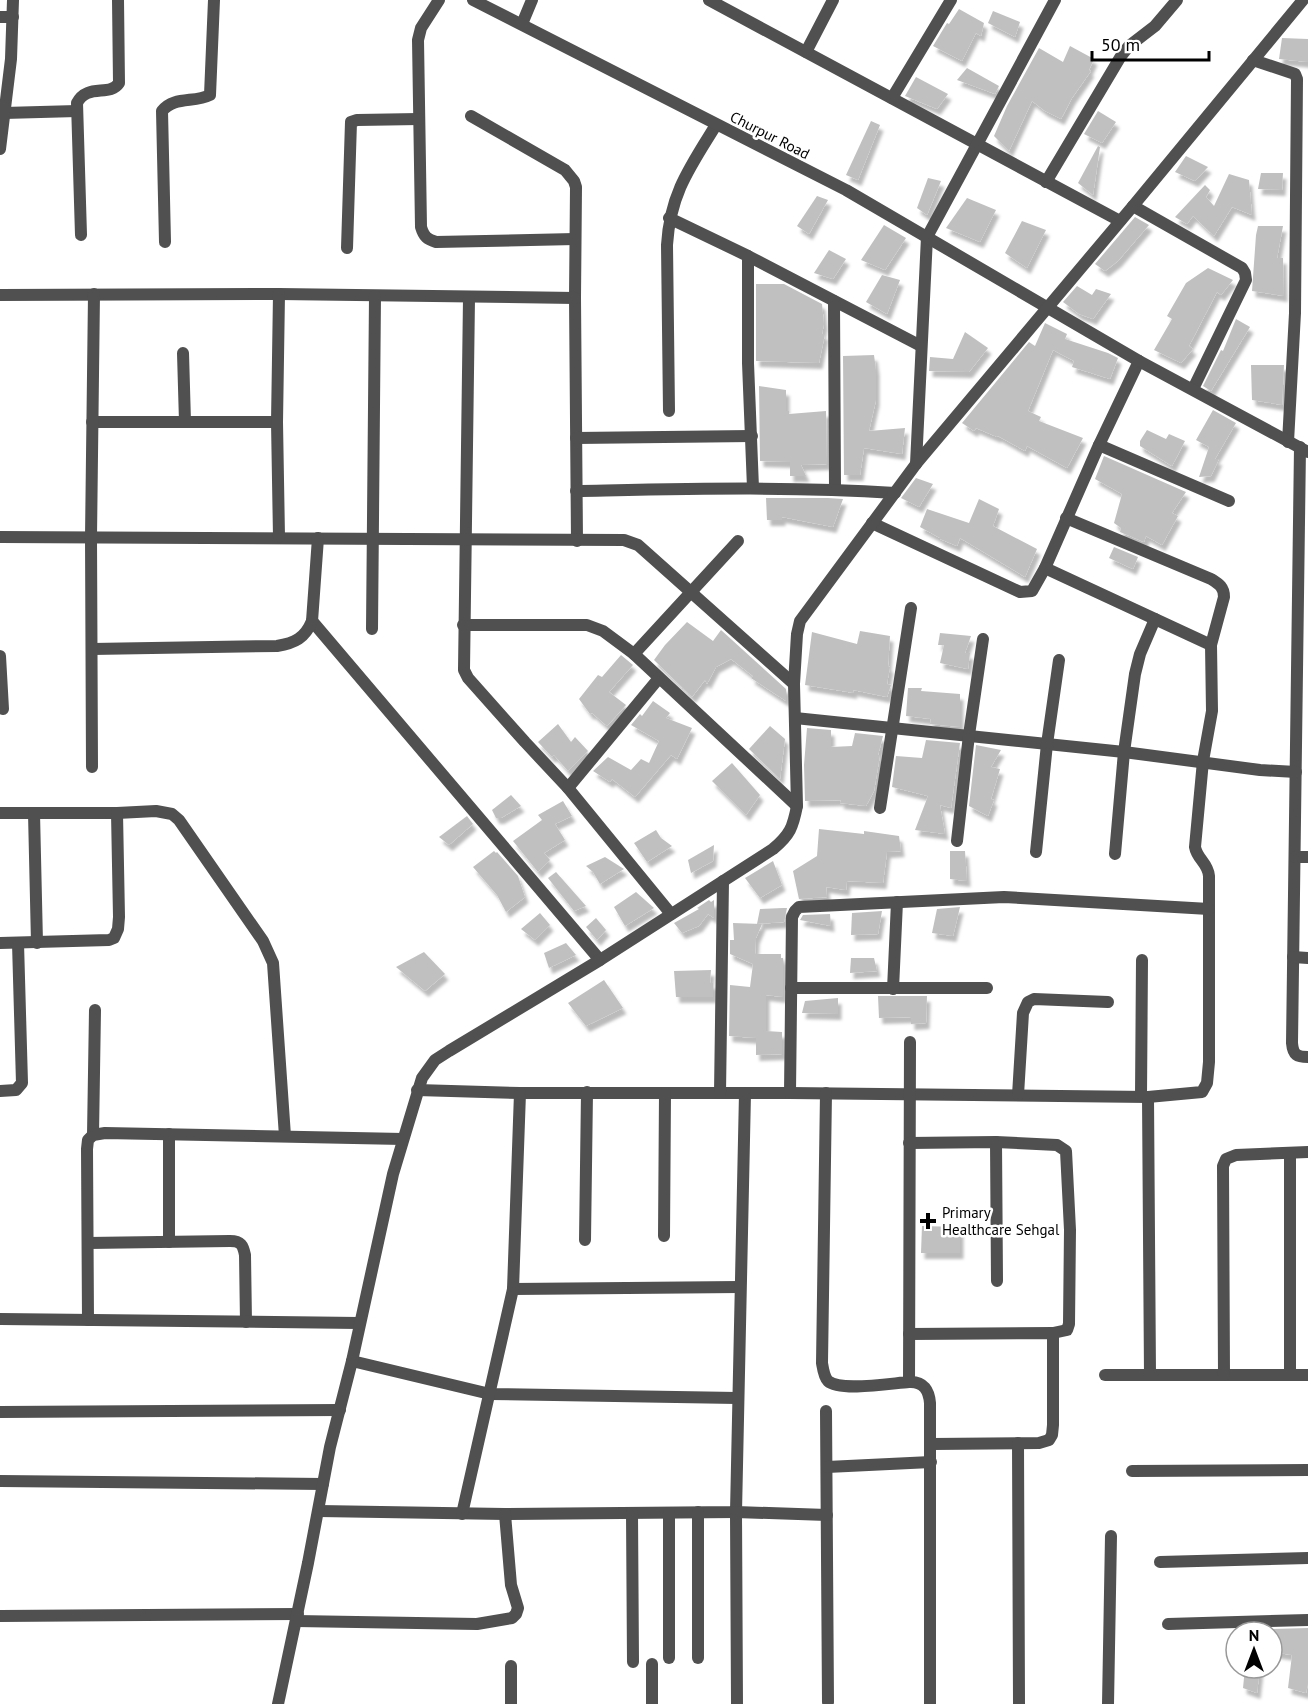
<svg xmlns="http://www.w3.org/2000/svg" width="1308" height="1704" font-family="'PT Sans',sans-serif">
<style>
.building{fill:#c0c0c0;filter:url(#shadow)}
.lines{fill:none;stroke-linecap:round;stroke-linejoin:round}
.minor{stroke:#505050;stroke-width:12}
.tertiary{stroke:#505050;stroke-width:12}
.poi-dot{fill:#000;stroke:#fff;stroke-width:2}
.labels{text-anchor:middle;dominant-baseline:central;stroke-width:5;stroke-linejoin:round;paint-order:stroke}
.street-label{font-size:15px;fill:#000;stroke:#fff}
.poi-label{font-size:15px;fill:#000;stroke:#fff;text-anchor:start}
</style>
<defs>
<filter id="shadow"><feDropShadow dx="3.5" dy="6" stdDeviation="1.5" flood-color="#0004"/></filter>
</defs>
<rect width="100%" height="100%" fill="#fff"/>
<g class="building">
<polygon points="959,9 984,23 981,36 976,33 962,61 933,46 947,23 949,24"/>
<polygon points="993,11 1020,22 1015,37 988,23"/>
<polygon points="1282,38 1308,39 1308,62 1279,59"/>
<polygon points="1070,46 1094,59 1089,70 1091,71 1072,98 1061,119 1045,111 1032,101 1009,151 994,136 1007,106 1039,48 1063,62"/>
<polygon points="967,68 999,86 995,94 957,80"/>
<polygon points="916,77 948,94 937,109 905,96"/>
<polygon points="1098,111 1116,122 1102,143 1084,134"/>
<polygon points="871,121 880,125 858,180 846,175"/>
<polygon points="1098,146 1100,147 1093,195 1078,183"/>
<polygon points="1186,156 1208,167 1195,181 1175,172"/>
<polygon points="1261,173 1283,173 1282,190 1258,189"/>
<polygon points="1229,174 1249,180 1252,215 1232,207 1214,236 1193,216 1187,224 1175,217 1205,185 1210,190 1206,197 1214,206"/>
<polygon points="928,178 941,181 927,215 917,208"/>
<polygon points="817,196 828,200 809,234 797,226"/>
<polygon points="967,198 996,210 980,242 946,228"/>
<polygon points="1135,217 1149,225 1118,261 1105,271 1095,264"/>
<polygon points="1022,221 1046,230 1027,268 1005,253"/>
<polygon points="884,225 906,238 885,270 861,260"/>
<polygon points="1258,226 1283,226 1277,258 1283,258 1284,296 1252,291 1256,235"/>
<polygon points="829,250 846,259 833,279 814,273"/>
<polygon points="1208,268 1233,280 1221,295 1217,292 1189,346 1193,349 1181,363 1154,350 1172,319 1167,316 1186,283"/>
<polygon points="882,275 900,280 887,314 866,302"/>
<polygon points="756,284 784,284 822,304 824,324 822,334 825,334 819,363 756,361"/>
<polygon points="1077,286 1092,295 1096,289 1111,294 1093,319 1079,314 1063,302"/>
<polygon points="1236,319 1250,327 1211,391 1203,386 1221,350 1223,351"/>
<polygon points="1045,323 1067,334 1065,339 1108,353 1118,358 1110,379 1072,367 1074,361 1053,350 1028,411 1041,417 1039,421 1083,438 1067,468 1027,446 1025,451 998,436 997,437 976,428 974,431 962,423 1029,342 1035,346"/>
<polygon points="965,332 988,348 969,372 929,371 930,357 953,359"/>
<polygon points="874,355 876,370 876,400 869,431 905,428 902,454 864,448 860,475 844,475 843,356"/>
<polygon points="1251,365 1284,365 1282,405 1252,400"/>
<polygon points="759,386 786,390 786,411 789,411 789,414 826,411 827,464 801,465 806,476 790,476 790,462 760,461"/>
<polygon points="1213,410 1236,423 1215,459 1219,459 1211,476 1199,477 1209,447 1196,440"/>
<polygon points="1147,430 1166,439 1169,434 1185,441 1172,466 1140,446 1140,441"/>
<polygon points="1104,456 1186,492 1172,513 1178,516 1162,545 1146,536 1144,542 1120,532 1121,528 1114,523 1122,494 1095,479"/>
<polygon points="916,478 933,484 919,507 901,498"/>
<polygon points="766,498 828,498 843,499 833,527 782,517 782,520 767,520"/>
<polygon points="979,499 999,509 993,526 1037,549 1025,577 960,538 957,546 940,539 940,538 920,527 927,509 969,523"/>
<polygon points="1114,547 1138,557 1133,569 1109,558"/>
<polygon points="687,622 713,641 721,630 786,689 786,701 751,678 753,676 731,659 716,667 707,684 705,680 692,697 654,660 665,645"/>
<polygon points="860,631 890,636 888,666 890,667 887,684 891,685 887,697 853,690 854,693 805,685 812,632 857,644"/>
<polygon points="940,633 971,636 965,653 970,653 968,669 940,663 944,645 938,645"/>
<polygon points="621,655 633,665 609,692 626,705 607,726 592,713 590,714 579,699 598,675 602,677"/>
<polygon points="908,688 922,688 921,691 960,694 960,727 930,724 931,719 906,716"/>
<polygon points="653,701 670,713 666,718 692,728 677,759 671,755 635,797 612,779 610,782 593,771 608,757 631,770 641,759 649,763 659,741 631,725 640,714 642,716"/>
<polygon points="558,724 571,742 575,737 588,751 568,771 554,755 552,757 538,742"/>
<polygon points="770,726 785,739 780,779 749,749"/>
<polygon points="807,728 831,730 831,747 852,746 855,733 883,736 878,755 880,755 874,791 866,806 840,803 841,800 805,801 804,765"/>
<polygon points="926,740 960,743 951,808 940,805 945,834 915,830 928,796 892,787 896,756 922,758"/>
<polygon points="976,745 1001,750 991,767 1000,769 991,799 994,800 988,816 969,806"/>
<polygon points="732,763 760,795 746,815 712,781"/>
<polygon points="511,795 521,806 501,818 496,818 492,810"/>
<polygon points="563,801 572,816 555,824 565,840 544,853 550,860 538,872 513,841 542,820 538,815"/>
<polygon points="467,816 473,824 449,845 439,837"/>
<polygon points="819,829 864,834 864,831 899,836 901,851 887,852 883,883 847,881 846,890 826,887 827,897 799,899 793,871 817,856"/>
<polygon points="656,830 661,838 672,846 647,862 634,843"/>
<polygon points="714,845 713,861 691,873 688,860"/>
<polygon points="494,851 496,853 497,852 518,876 525,897 506,912 497,895 473,867"/>
<polygon points="950,851 965,851 967,881 950,879"/>
<polygon points="605,857 624,869 600,884 593,872 586,866"/>
<polygon points="773,861 782,885 760,898 745,878"/>
<polygon points="556,872 586,906 574,911 548,878"/>
<polygon points="636,892 654,908 625,926 614,907"/>
<polygon points="709,900 711,902 714,900 714,918 708,914 699,926 682,933 674,923 699,909 697,908"/>
<polygon points="960,907 953,936 932,933 937,909"/>
<polygon points="783,908 787,908 784,922 757,924 760,909"/>
<polygon points="882,911 878,934 851,935 852,913"/>
<polygon points="540,913 550,925 535,940 521,929"/>
<polygon points="830,914 831,926 800,920 803,915"/>
<polygon points="596,918 606,930 597,940 586,927"/>
<polygon points="733,923 762,924 756,938 755,954 781,954 781,958 783,958 783,997 766,995 766,1031 782,1032 782,1054 756,1055 756,1038 729,1036 730,985 750,987 753,964 730,954 730,940 734,940"/>
<polygon points="566,943 576,955 549,968 544,953"/>
<polygon points="424,952 445,974 425,991 396,967"/>
<polygon points="851,958 874,958 877,971 850,973"/>
<polygon points="711,970 710,983 713,983 713,997 676,997 674,971"/>
<polygon points="604,980 623,1008 586,1026 568,1003"/>
<polygon points="878,996 927,996 926,1023 911,1024 911,1017 879,1018"/>
<polygon points="838,998 838,1014 802,1013 805,1001"/>
<polygon points="922,1226 960,1227 960,1253 921,1253"/>
<polygon points="1308,1628 1308,1684 1306,1693 1288,1688 1292,1655 1272,1652 1272,1629"/>
<polygon points="1245,1668 1260,1668 1257,1693 1243,1688"/>
</g>
<g class="lines">
<g class="minor">
<path d="M439,0L421,28L418,40L421,227C424,237 427,239 436,242L575,239"/>
<polyline points="709,0 1120,221"/>
<polyline points="0,17 13,17"/>
<polyline points="522,24 532,0"/>
<polyline points="806,52 833,0"/>
<polyline points="1253,60 1295,74 1297,79 1295,313 1288,442"/>
<polyline points="892,98 951,0"/>
<polyline points="4,113 77,111"/>
<polyline points="471,116 565,170 574,181 576,187 575,298 577,541"/>
<polyline points="0,149 11,59 13,0"/>
<polyline points="1046,182 1121,56 1129,46 1155,26 1177,0"/>
<polyline points="1133,206 1242,268 1245,273 1246,280 1193,389"/>
<polyline points="669,218 748,256 921,346"/>
<path d="M81,235L77,103C87,83 110,97 119,83L118,0"/>
<path d="M165,242L162,111C174,96 194,103 210,95L214,0"/>
<polyline points="347,248 351,122 357,120 419,119"/>
<polyline points="748,256 748,363 753,488"/>
<polyline points="0,295 279,294 575,298"/>
<polyline points="469,298 464,670 468,678 525,742 568,788 671,914"/>
<polyline points="834,301 835,489"/>
<polyline points="183,353 185,422"/>
<path d="M669,411L667,245C670,194 690,167 716,125"/>
<polyline points="92,422 277,422"/>
<polyline points="576,438 752,436"/>
<polyline points="1099,445 1229,501"/>
<path d="M1300,447L1292,1043C1293,1055 1297,1057 1308,1057"/>
<polyline points="916,464 927,237 1055,0"/>
<path d="M576,491C683,489 789,486 895,493"/>
<polyline points="872,523 1020,592 1032,591 1045,568 1099,445 1139,361"/>
<polyline points="0,537 624,540 638,545 794,684"/>
<polyline points="279,537 277,422 279,294"/>
<polyline points="1045,568 1211,645"/>
<polyline points="312,621 600,960"/>
<polyline points="463,625 587,625 603,631 634,654 797,806"/>
<polyline points="372,629 375,296"/>
<path d="M92,649L277,646C295,643 305,638 312,621L318,538"/>
<polyline points="634,654 738,541"/>
<polyline points="0,656 3,709"/>
<polyline points="795,718 1124,752 1260,770 1296,772"/>
<polyline points="92,767 91,537 94,294"/>
<polyline points="568,788 659,678"/>
<polyline points="880,808 911,608"/>
<polyline points="0,813 117,813 156,811 172,814 179,820 263,941 273,963 285,1136"/>
<polyline points="34,813 37,943"/>
<polyline points="957,841 969,735 983,639"/>
<polyline points="1036,852 1047,744 1059,660"/>
<polyline points="1115,854 1124,752 1135,674 1140,654 1155,619"/>
<polyline points="1295,857 1308,857"/>
<polyline points="0,943 109,940 114,938 118,929 119,917 117,813"/>
<polyline points="1293,957 1308,958"/>
<polyline points="791,988 987,988"/>
<polyline points="893,989 897,902"/>
<path d="M417,1090L520,1093H790L1148,1097L1202,1092L1207,1083L1209,1062V876C1208,863 1197,859 1195,847L1203,761L1212,711L1211,645L1224,597C1224,587 1219,584 1211,579L1066,518"/>
<polyline points="0,1091 16,1090 22,1083 18,943"/>
<polyline points="720,1093 723,881"/>
<polyline points="790,1093 792,917 795,911 799,907 1004,897 1209,909"/>
<path d="M826,1093L822,1363C823,1369 824,1377 828,1381C840,1392 893,1383 909,1382L910,1042"/>
<polyline points="1018,1095 1023,1013 1028,1002 1034,999 1108,1002"/>
<polyline points="1141,1096 1142,960"/>
<polyline points="1148,1097 1150,1375"/>
<polyline points="93,1135 95,1010"/>
<polyline points="996,1142 997,1281"/>
<polyline points="909,1143 996,1142 1057,1145 1066,1151 1070,1230 1069,1324 1067,1330 1053,1333"/>
<polyline points="1290,1153 1290,1375"/>
<polyline points="664,1236 665,1093"/>
<polyline points="585,1240 587,1092"/>
<polyline points="169,1242 169,1134"/>
<path d="M88,1243L230,1241C241,1241 243,1245 245,1255L246,1322"/>
<polyline points="513,1289 740,1287"/>
<polyline points="0,1319 359,1323"/>
<polyline points="88,1320 87,1149 88,1140 93,1135 105,1133 403,1139"/>
<polyline points="909,1334 1053,1333 1053,1425 1052,1435 1049,1440 1039,1443 932,1444"/>
<polyline points="352,1361 490,1394 737,1398"/>
<polyline points="1105,1375 1308,1375"/>
<polyline points="1224,1375 1223,1166 1226,1159 1236,1155 1308,1152"/>
<path d="M909,1382C924,1381 929,1391 930,1403V1704"/>
<polyline points="826,1411 828,1702"/>
<polyline points="0,1412 340,1410"/>
<polyline points="1018,1443 1019,1704"/>
<polyline points="827,1467 931,1462"/>
<polyline points="1132,1471 1308,1470"/>
<polyline points="0,1481 323,1484"/>
<polyline points="319,1511 505,1514 736,1512 745,1093"/>
<polyline points="698,1512 698,1658"/>
<polyline points="632,1513 633,1662"/>
<polyline points="669,1513 669,1658"/>
<polyline points="462,1514 513,1289 520,1093"/>
<polyline points="1160,1562 1308,1558"/>
<polyline points="0,1616 298,1614"/>
<polyline points="296,1621 477,1624 512,1618 516,1614 518,1608 511,1585 505,1514"/>
<polyline points="1168,1624 1308,1620"/>
<polyline points="652,1664 652,1704"/>
<polyline points="511,1704 511,1666"/>
<polyline points="737,1704 736,1512 827,1515"/>
<polyline points="1108,1704 1111,1536"/>
</g>
<g class="tertiary">
<polyline points="473,0 846,190 1139,361 1308,452"/>
<path d="M278,1704L308,1563L330,1447L352,1361L393,1174L422,1078L435,1060L449,1051L600,960L773,849C790,835 793,827 797,806L794,684L797,634L800,621L916,464L1133,206L1303,0"/>
</g>
</g>
<path class="poi-dot" d="M925 1212h6v6h6v6h-6v6h-6v-6h-6v-6h6z"/>
<g class="labels">
<g class="street-label">
<text transform="translate(770 135) rotate(27)">Churpur Road</text>
</g>
<g class="poi-label">
<text x="942" y="1212">Primary<tspan x="942" dy="17">Healthcare Sehgal</tspan></text>
</g>
</g>
<g transform="translate(1254 1650)"><circle r="28" fill="#ffffff" stroke="#999999" stroke-width="1.5"/>
<path d="M0-4.5L10 22L0 15L-10 22Z" fill="#000000"/>
<text y="-9" font-size="16" font-weight="bold" text-anchor="middle" fill="#000000">N</text>
</g>
<path d="M1092 51v9h117v-9" fill="none" stroke="#000000" stroke-width="3"/>
<text x="1101" y="51" font-size="18" fill="#000000" stroke="#ffffff" stroke-width="4.5" paint-order="stroke">50 m</text>
</svg>
